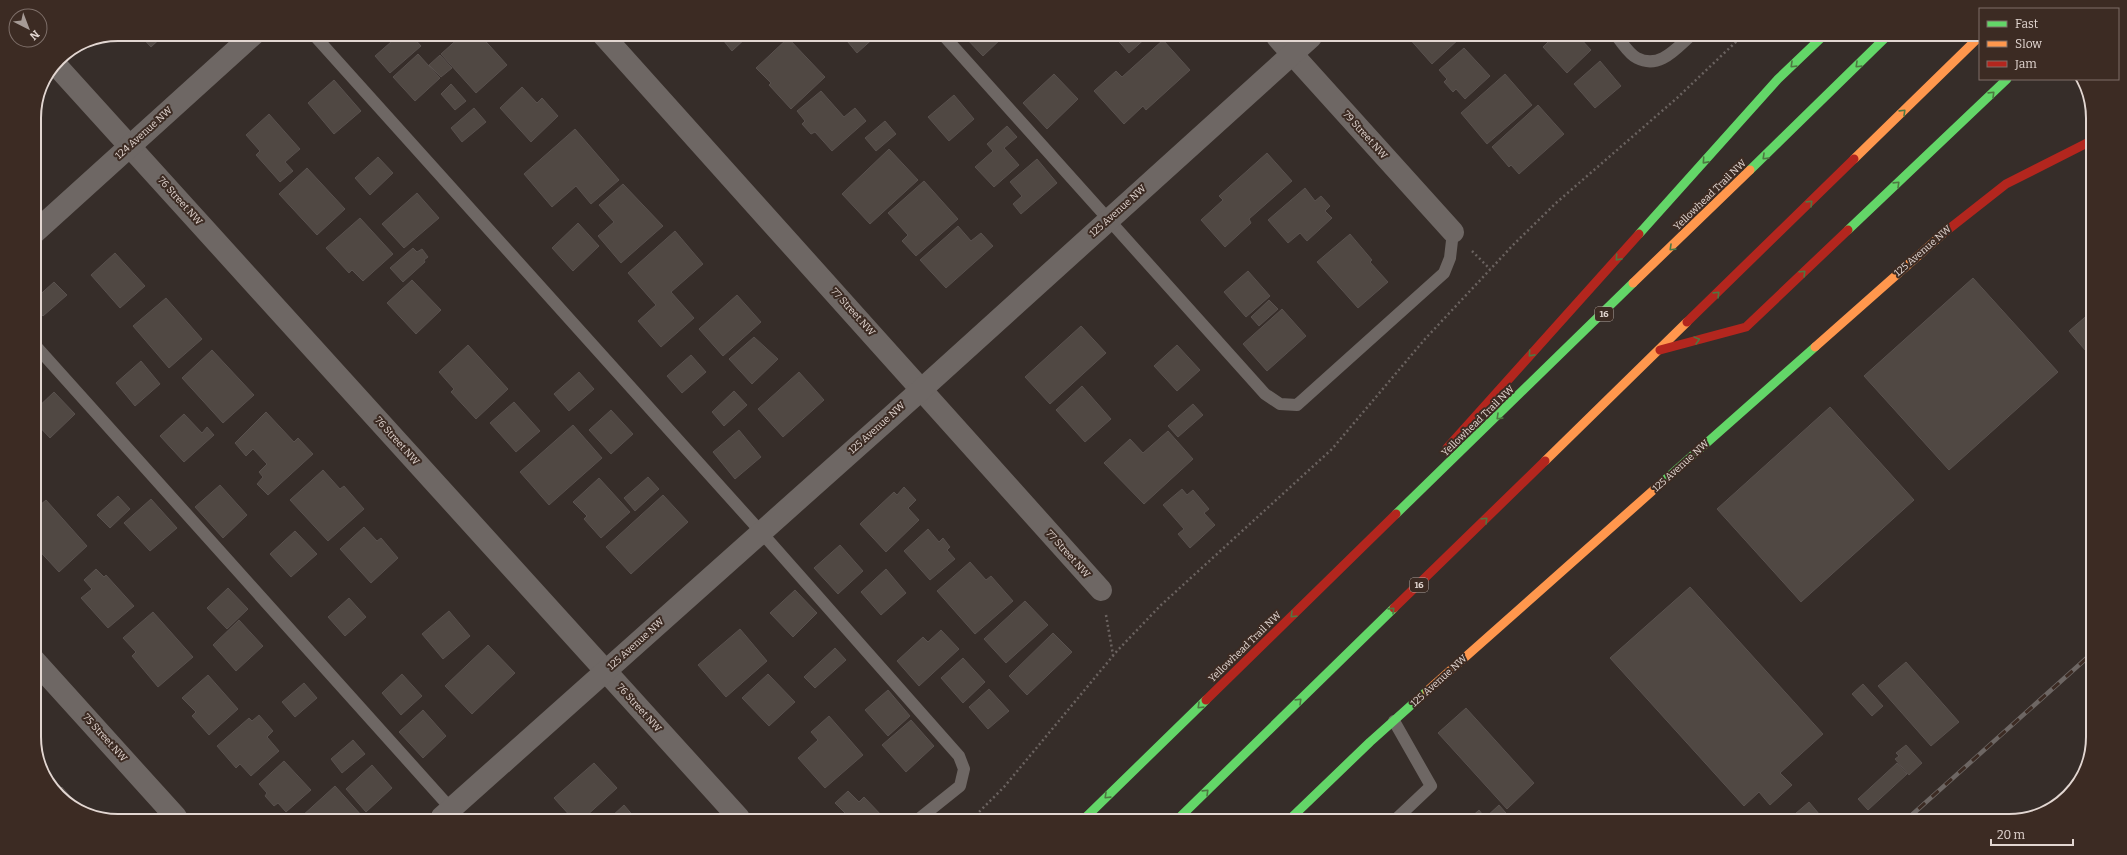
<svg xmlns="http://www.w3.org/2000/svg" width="2127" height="855" font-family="Bitter,serif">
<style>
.building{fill:#504843;stroke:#59514e}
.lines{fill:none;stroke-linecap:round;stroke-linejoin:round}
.path{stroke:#6b6360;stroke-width:2.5;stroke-dasharray:2 3;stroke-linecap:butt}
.lane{stroke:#6e6764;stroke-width:12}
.street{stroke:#6e6764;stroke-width:22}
.fast{stroke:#63d668;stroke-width:9}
.slow{stroke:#ff974d;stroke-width:9}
.jam{stroke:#b3261e;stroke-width:9}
.rail-casing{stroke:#6d6663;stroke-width:4.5}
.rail{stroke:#3c2b23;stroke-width:3;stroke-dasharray:9;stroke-linecap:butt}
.oneway{stroke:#4e7842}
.labels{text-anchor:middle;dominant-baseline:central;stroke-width:4;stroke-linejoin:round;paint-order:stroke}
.shield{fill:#3c2b23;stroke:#b0a39d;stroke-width:1}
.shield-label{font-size:9px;font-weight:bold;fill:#e2d6d1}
.street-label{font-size:10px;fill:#e2d6d1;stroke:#3c2b23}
.rim{fill:none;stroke:#e2d6d1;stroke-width:2}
</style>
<rect width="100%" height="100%" fill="#362d29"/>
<g class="building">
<polygon points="139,34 165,34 151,47"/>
<polygon points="399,35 411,35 421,46 390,73 375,56"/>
<polygon points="462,35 480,35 507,65 476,93 441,54"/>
<polygon points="719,35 749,35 732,51"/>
<polygon points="843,36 876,36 857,53"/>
<polygon points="964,36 1004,36 983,56"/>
<polygon points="1114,36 1148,36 1129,53"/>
<polygon points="1408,37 1461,37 1432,64"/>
<polygon points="1553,37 1579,37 1591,50 1567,73 1543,47"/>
<polygon points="788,38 825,77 791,109 769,85 771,83 756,68"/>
<polygon points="1163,40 1190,70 1146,110 1143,106 1124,124 1094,91 1116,71 1122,77"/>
<polygon points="1464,48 1490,76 1465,99 1456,89 1453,92 1444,82 1447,79 1439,70"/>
<polygon points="418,54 440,78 415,101 393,77"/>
<polygon points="440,55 452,68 441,77 429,65"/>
<polygon points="1600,61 1621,86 1595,108 1574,84"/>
<polygon points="1054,74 1078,99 1047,129 1023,103"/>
<polygon points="1505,74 1532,105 1487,144 1461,113"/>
<polygon points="334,80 361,111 334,134 308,103"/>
<polygon points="451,84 466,101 455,110 441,94"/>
<polygon points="522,87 537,103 542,98 558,116 531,142 500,108"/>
<polygon points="821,91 844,117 855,108 866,121 832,151 815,132 811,134 802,124 805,121 797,111"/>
<polygon points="954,95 974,119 949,141 928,117"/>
<polygon points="1538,105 1564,134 1519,174 1511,165 1509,167 1492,147"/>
<polygon points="474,108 486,122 462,142 451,128"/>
<polygon points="269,114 300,149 285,162 293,171 280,182 256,155 260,151 246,135"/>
<polygon points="885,121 896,134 876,151 865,138"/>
<polygon points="1007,126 1017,137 1004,148 1019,165 994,187 975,167 993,151 987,144"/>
<polygon points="575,129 619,180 591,204 576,186 552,207 524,174"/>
<polygon points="889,149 918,180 870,224 842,194"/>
<polygon points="1267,153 1292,181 1249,219 1251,223 1225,247 1201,220 1223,200 1219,196"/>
<polygon points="378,157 393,173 370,195 355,178"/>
<polygon points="1037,159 1057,183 1021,214 1013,204 1022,196 1010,182"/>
<polygon points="307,168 345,209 317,235 279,194"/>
<polygon points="924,181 958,219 916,256 902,241 908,235 888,213"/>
<polygon points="623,184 663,226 621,263 598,236 614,222 599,205"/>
<polygon points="1305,188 1315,201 1321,196 1330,206 1325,211 1332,218 1307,241 1300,233 1288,243 1268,220"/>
<polygon points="417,193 439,218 404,248 382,224"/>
<polygon points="360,218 393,254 363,281 352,270 349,273 326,248"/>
<polygon points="578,223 599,246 573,271 552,248"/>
<polygon points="958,226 971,241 981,233 993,246 946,288 920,260"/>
<polygon points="675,231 703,264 671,292 694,318 661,347 638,321 656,305 628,273"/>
<polygon points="1350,234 1372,260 1370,262 1388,282 1358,308 1317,262"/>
<polygon points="413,248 417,252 422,249 428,257 424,260 425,262 403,282 390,268"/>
<polygon points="115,253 145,286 120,308 91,275"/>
<polygon points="1248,271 1270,296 1246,317 1224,292"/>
<polygon points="1973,278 2058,372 1949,470 1864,376"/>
<polygon points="412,280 441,310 416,334 387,303"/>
<polygon points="54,282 67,295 43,316 34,306 34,300"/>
<polygon points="737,295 761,322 723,356 699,329"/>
<polygon points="166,298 202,339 169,368 133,326"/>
<polygon points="1269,300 1278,309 1259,326 1251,317"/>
<polygon points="1282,309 1306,336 1267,371 1243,344"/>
<polygon points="2091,312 2091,357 2069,331"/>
<polygon points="1081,326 1106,353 1050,404 1025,377"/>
<polygon points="754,337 778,359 752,384 729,359"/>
<polygon points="468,345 508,389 476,419 451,392 454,389 439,372"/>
<polygon points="1177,345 1200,370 1177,391 1154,366"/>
<polygon points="212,350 254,395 223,423 182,378"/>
<polygon points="691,355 706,372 682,393 667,376"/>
<polygon points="141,361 160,384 135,406 116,383"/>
<polygon points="579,372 594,389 569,411 554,394"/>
<polygon points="799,372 824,400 783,437 758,409"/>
<polygon points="1082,386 1111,419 1085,442 1056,410"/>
<polygon points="734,391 747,405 724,426 712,412"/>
<polygon points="54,392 75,414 50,438 34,421 34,411"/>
<polygon points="514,402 540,431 516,452 490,423"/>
<polygon points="1193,404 1203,415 1178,437 1168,426"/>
<polygon points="1830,407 1914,500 1801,602 1717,509"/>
<polygon points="611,410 633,434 611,454 589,430"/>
<polygon points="266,412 294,442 298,438 313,454 268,495 257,484 263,477 259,472 267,464 253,449 246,456 235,443"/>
<polygon points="184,414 202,433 207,427 214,435 184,462 160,436"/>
<polygon points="573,425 602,458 549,505 520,472"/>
<polygon points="739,430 761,457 735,479 713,452"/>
<polygon points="1168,431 1193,459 1144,504 1104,463 1130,439 1143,453"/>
<polygon points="323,470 340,489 344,486 364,509 328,541 290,500"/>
<polygon points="648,477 659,489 635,511 624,498"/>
<polygon points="599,478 630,512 601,538 584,519 587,516 573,502"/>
<polygon points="220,485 247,515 223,538 195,507"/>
<polygon points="904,487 916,500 908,508 919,520 886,552 860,524 894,492 897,495"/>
<polygon points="1182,489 1187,495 1193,490 1209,509 1204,513 1215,525 1190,548 1178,534 1184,529 1163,505"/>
<polygon points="663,495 688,522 631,574 606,547"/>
<polygon points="118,496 130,509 110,528 97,515"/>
<polygon points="151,499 177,528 150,551 124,523"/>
<polygon points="46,500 87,546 59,572 34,545 34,510"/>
<polygon points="364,527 377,541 381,538 398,558 371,583 340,549"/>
<polygon points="928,529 939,542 943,538 950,547 947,550 955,559 930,580 904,551"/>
<polygon points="295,531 317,554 291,577 270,554"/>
<polygon points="840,545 863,571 838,594 814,568"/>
<polygon points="970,562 986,580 991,576 1013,601 975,634 937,591"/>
<polygon points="96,569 104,577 106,575 134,606 108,628 81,598 92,589 84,580"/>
<polygon points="886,569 906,593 881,615 861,592"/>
<polygon points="1690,587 1823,734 1780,773 1792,785 1770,805 1759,792 1744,806 1610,658"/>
<polygon points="228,588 248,609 227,629 207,608"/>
<polygon points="795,590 817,613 793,637 770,613"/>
<polygon points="349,598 366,617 345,636 328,617"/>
<polygon points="1025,601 1048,625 1006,663 984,639"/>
<polygon points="449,611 470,636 443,659 422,634"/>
<polygon points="153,612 193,657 158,687 132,656 136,652 123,638"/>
<polygon points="239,620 263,646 236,671 213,645"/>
<polygon points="740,629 767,661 726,697 698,665"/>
<polygon points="941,630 959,649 919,686 897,661 923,637 928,642"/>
<polygon points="1053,633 1072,652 1027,695 1009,676"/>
<polygon points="488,645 515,673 472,714 445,686"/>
<polygon points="835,648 846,660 815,688 804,677"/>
<polygon points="963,658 985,682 963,703 941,678"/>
<polygon points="1906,662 1959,722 1931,746 1878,686"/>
<polygon points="402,674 422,696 401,715 382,693"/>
<polygon points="768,674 795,702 769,726 742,698"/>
<polygon points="208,675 238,709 209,735 192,716 196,712 182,698"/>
<polygon points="304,683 317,698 295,717 282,702"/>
<polygon points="1863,684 1883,706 1872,716 1852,694"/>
<polygon points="989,689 1009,711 988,729 969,707"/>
<polygon points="888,690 910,716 888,736 865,710"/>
<polygon points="1466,708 1534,783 1507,809 1438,733"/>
<polygon points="423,710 446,736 423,758 399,732"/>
<polygon points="259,715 273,731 267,737 279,751 251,776 240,764 236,768 217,746 249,718 252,721"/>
<polygon points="829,716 863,755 825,788 798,758 818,740 811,732"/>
<polygon points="911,720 934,746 906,772 882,745"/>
<polygon points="353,740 365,754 342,773 331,759"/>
<polygon points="1906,745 1922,763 1909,775 1895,759 1899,756 1896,753"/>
<polygon points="284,761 311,790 286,812 278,803 274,806 265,796 267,793 259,784"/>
<polygon points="594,763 617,788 584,818 572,818 554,798"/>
<polygon points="1897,763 1907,774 1868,810 1858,799"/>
<polygon points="372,765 392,788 366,812 346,789"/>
<polygon points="335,786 362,816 301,817"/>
<polygon points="62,787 83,811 57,792"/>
<polygon points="848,791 859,802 864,797 884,818 845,818 844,816 846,814 835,803"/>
<polygon points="1809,802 1825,821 1788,820"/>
<polygon points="624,805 635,818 610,818"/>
<polygon points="1499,805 1512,820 1468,820 1479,810 1485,818"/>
</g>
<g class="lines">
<g class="path">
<polyline points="1472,251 1490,269"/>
<polyline points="1106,615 1113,655"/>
<polyline points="972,819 1004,787 1117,651 1160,606 1332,449 1425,339 1514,244 1556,203 1677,98 1740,38"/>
</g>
<g class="lane">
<polyline points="313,34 761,532 959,756 964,769 960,786 920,818"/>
<polyline points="944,36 1265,394 1280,404 1297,405 1444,273 1450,258 1453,232"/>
<path d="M1618,38C1623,44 1630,55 1637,58C1658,69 1674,51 1688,38"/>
<polyline points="34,344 454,812"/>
<polyline points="1394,721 1431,786 1395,820"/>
</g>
<g class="street">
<polyline points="603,35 1101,590"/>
<polyline points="1277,37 1453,232"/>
<polyline points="55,64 739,818"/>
<polyline points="34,233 254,34"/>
<polyline points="34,660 176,817"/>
<polyline points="442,817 922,389 1311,37"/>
</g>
<g class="fast">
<polyline points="1750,170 1885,38"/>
<polyline points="1848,230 2007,79"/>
<polyline points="1639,234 1778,79 1821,38"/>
<polyline points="1658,486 1815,347"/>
<polyline points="1396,514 1633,283"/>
<polyline points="1084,819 1206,700"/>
<polyline points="1178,819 1394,608"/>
<polyline points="1290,819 1370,742 1427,691"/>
</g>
<g class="slow">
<polyline points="1854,159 1978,38"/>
<polyline points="1633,283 1750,170"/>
<polyline points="1815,347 1945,232"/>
<polyline points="1545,461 1687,322"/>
<polyline points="1427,691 1658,486"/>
</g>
<g class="jam">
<polyline points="1945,232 2006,184 2093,140"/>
<polyline points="1687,322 1854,159"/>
<polyline points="1660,350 1746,327 1848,230"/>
<polyline points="1447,448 1639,234"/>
<polyline points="1394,608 1545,461"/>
<polyline points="1206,700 1396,514"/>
</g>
<g class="rail-casing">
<polyline id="rail" points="1905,821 2089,656"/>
</g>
<use href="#rail" class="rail"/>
</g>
<defs><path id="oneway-chevron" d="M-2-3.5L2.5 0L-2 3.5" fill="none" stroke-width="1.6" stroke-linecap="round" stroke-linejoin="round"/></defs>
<g class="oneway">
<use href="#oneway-chevron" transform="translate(1793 65) rotate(136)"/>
<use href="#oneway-chevron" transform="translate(1858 65) rotate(136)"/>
<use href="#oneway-chevron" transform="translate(1992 94) rotate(-44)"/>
<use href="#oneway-chevron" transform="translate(1903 112) rotate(-44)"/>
<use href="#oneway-chevron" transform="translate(1765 157) rotate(136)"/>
<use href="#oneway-chevron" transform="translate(1705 161) rotate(132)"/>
<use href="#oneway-chevron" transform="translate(1897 184) rotate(-44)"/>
<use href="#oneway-chevron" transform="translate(1810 203) rotate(-44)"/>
<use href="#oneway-chevron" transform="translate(1672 248) rotate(136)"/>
<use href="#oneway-chevron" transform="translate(1618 258) rotate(132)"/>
<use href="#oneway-chevron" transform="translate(1803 273) rotate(-44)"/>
<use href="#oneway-chevron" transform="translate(1717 294) rotate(-44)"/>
<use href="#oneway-chevron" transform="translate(1697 340) rotate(-15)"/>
<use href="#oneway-chevron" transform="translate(1531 354) rotate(132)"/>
<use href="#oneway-chevron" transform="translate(1499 417) rotate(136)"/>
<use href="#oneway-chevron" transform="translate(1485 520) rotate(-44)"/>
<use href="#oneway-chevron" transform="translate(1392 610) rotate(-44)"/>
<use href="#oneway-chevron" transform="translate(1293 615) rotate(136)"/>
<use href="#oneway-chevron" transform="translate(1299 701) rotate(-44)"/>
<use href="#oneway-chevron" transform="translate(1200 706) rotate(136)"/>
<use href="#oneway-chevron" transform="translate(1206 792) rotate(-44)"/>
<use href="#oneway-chevron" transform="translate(1107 796) rotate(136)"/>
</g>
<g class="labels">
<g class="shield">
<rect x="1595" y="307" width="18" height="14" rx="3"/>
<rect x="1410" y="578" width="18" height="14" rx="3"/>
</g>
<g class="shield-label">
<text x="1604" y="314">16</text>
<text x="1419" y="585">16</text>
</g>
<g class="street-label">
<text transform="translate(144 133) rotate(-42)">124 Avenue NW</text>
<text transform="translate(1365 135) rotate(48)">79 Street NW</text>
<text transform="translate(1710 195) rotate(-44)">Yellowhead Trail NW</text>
<text transform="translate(180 201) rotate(48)">76 Street NW</text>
<text transform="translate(1118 211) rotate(-42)">125 Avenue NW</text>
<text transform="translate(1923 251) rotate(-41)">125 Avenue NW</text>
<text transform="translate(853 312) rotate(48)">77 Street NW</text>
<text transform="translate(1478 421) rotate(-44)">Yellowhead Trail NW</text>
<text transform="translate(877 428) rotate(-42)">125 Avenue NW</text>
<text transform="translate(397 441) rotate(48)">76 Street NW</text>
<text transform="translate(1681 466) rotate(-42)">125 Avenue NW</text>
<text transform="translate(1068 554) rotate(48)">77 Street NW</text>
<text transform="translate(636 644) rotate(-42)">125 Avenue NW</text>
<text transform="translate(1245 647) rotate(-44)">Yellowhead Trail NW</text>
<text transform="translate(1439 681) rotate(-42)">125 Avenue NW</text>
<text transform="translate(639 708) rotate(48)">76 Street NW</text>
<text transform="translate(105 738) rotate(48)">75 Street NW</text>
</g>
</g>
<path d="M0 0H2127V855H0ZM118 41H2009A77 77 0 0 1 2086 118V737A77 77 0 0 1 2009 814H118A77 77 0 0 1 41 737V118A77 77 0 0 1 118 41Z" fill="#3c2b23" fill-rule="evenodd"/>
<path class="rim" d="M118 41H2009A77 77 0 0 1 2086 118V737A77 77 0 0 1 2009 814H118A77 77 0 0 1 41 737V118A77 77 0 0 1 118 41Z"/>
<rect x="1979" y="8" width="140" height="72" fill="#3c2b23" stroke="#7e6f69"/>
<rect x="1987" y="21" width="20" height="6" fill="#63d668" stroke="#7e6f69"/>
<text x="2015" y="28" font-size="12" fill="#e2d6d1">Fast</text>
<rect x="1987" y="41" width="20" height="6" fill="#ff974d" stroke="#7e6f69"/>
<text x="2015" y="48" font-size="12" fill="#e2d6d1">Slow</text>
<rect x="1987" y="61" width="20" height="6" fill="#b3261e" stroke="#7e6f69"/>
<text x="2015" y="68" font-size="12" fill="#e2d6d1">Jam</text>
<g transform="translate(28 28) rotate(138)"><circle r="19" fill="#3c2b23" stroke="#7e6f69"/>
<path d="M0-3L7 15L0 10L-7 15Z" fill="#a69b96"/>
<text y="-6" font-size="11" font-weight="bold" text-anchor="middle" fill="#e2d6d1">N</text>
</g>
<path d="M1991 839v6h82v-6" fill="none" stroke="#e2d6d1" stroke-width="2"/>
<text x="1997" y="839" font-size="12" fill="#e2d6d1" stroke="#3c2b23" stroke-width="3" paint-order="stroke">20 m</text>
</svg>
